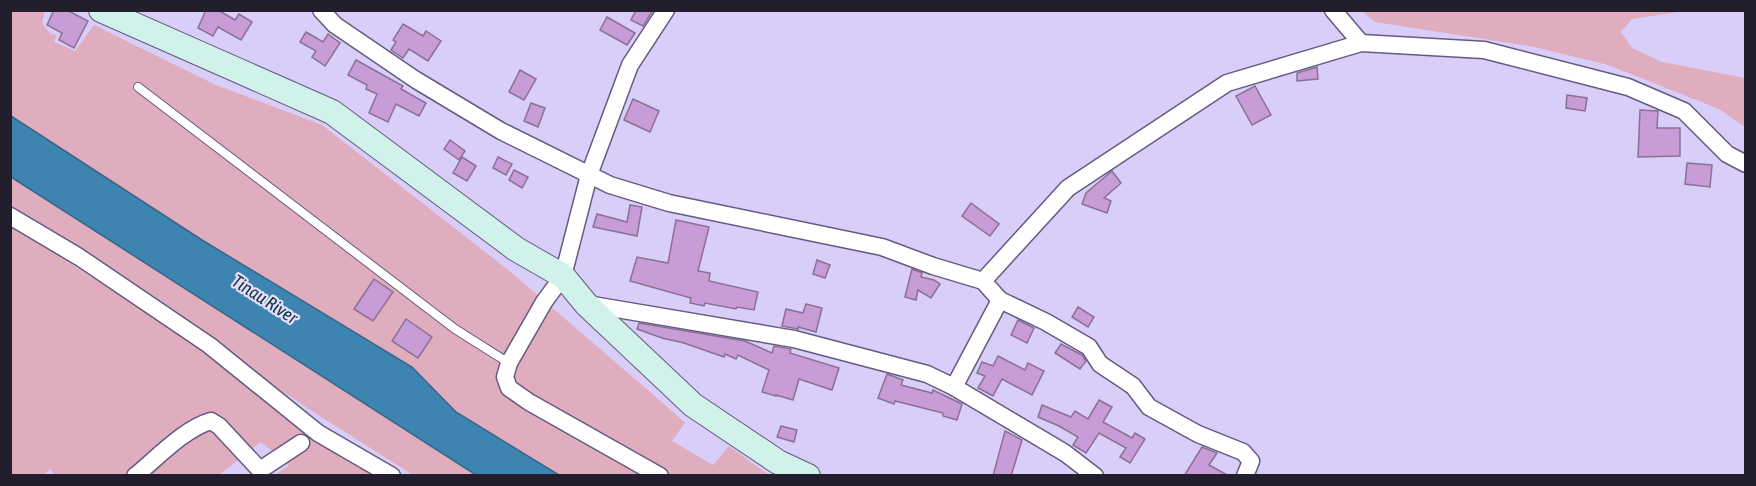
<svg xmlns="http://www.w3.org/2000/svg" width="1756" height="486" font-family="'Asap Condensed',sans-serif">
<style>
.green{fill:#e0adbe}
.water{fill:#3d85b0;stroke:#356689;stroke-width:1.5}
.building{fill:#c89cd7;stroke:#8a7193;stroke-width:1.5}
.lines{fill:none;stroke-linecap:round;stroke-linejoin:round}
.lane-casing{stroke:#655a7f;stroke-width:10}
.street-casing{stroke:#655a7f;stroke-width:19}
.secondary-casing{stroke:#655a7f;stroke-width:26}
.lane{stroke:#fff;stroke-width:8}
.street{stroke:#fff;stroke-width:16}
.secondary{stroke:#d0f2ea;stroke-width:24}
.labels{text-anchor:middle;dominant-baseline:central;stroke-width:4.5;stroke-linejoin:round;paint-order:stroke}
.water-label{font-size:18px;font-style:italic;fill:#103143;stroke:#e5def8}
</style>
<rect width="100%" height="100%" fill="#d9cef9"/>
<g class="green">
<polygon points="10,11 45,11 42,23 51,34 57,35 54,42 75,51 94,25 216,85 322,125 507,269 671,410 685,423 672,441 713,465 729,446 769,475 559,475 456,412 412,367 202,240 11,116"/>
<polygon points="1362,11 1685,11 1632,19 1621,32 1632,48 1662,62 1745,78 1745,127 1719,109 1608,65 1530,46 1375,22"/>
<polygon points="11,177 476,475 413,475 321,417 232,358 160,302 118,273 11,209"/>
<polygon points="10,224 394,475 275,475 289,465 261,442 219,475 54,476 51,469 43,475 11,475"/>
</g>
<polygon class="water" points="11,116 202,240 412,367 456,412 559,475 476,475 11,177"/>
<g class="building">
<polygon points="54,10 67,10 88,21 74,48 59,40 62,33 47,25"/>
<polygon points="206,10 218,10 235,20 239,14 252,22 241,40 218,27 213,36 198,28"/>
<polygon points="636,10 653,10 643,26 631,20"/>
<polygon points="607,17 635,33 627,45 600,30"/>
<polygon points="403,24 423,36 426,31 441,41 428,61 409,49 403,58 391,50 396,42 393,40"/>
<polygon points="306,32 323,42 328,34 340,43 325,66 312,57 316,51 300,42"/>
<polygon points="356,60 403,86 401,89 426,103 419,116 396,104 388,122 369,113 377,94 366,89 367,85 348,75"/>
<polygon points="1317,67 1318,79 1297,81 1297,73"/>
<polygon points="520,70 536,79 524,100 509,92"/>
<polygon points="1255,86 1271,115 1252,125 1236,96"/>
<polygon points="1567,95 1587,98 1585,111 1566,108"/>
<polygon points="633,99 659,111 650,132 624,120"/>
<polygon points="531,103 545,108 538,127 524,121"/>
<polygon points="1640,110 1658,111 1657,128 1680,128 1680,156 1638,157"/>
<polygon points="450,140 465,151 459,160 444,149"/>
<polygon points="462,157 476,166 467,181 453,173"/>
<polygon points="498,157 512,164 506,175 493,168"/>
<polygon points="1687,163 1712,165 1710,187 1685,184"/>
<polygon points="514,170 528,177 522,188 509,180"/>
<polygon points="1112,171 1121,183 1104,198 1111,201 1107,213 1082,204 1086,193"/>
<polygon points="971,203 999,224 990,236 962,216"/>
<polygon points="630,205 642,207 637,236 593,227 597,214 627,222"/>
<polygon points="676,220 709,227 698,271 710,273 709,281 758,292 754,310 737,307 736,309 705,303 704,306 690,303 691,298 630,281 637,257 668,263"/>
<polygon points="817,260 830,265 825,278 813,274"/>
<polygon points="912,269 922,273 921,277 934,280 940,284 931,298 918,290 916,300 905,297"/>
<polygon points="374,279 393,292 373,321 354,309"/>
<polygon points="806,304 822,308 816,332 798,327 798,329 782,326 786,309 803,313"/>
<polygon points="1078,307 1094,317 1088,327 1072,317"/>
<polygon points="406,319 432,337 418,358 392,341"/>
<polygon points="1018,320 1034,328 1027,343 1011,335"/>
<polygon points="639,323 745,341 772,353 774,346 791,349 790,353 839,368 832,390 799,379 793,400 776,395 776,396 762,392 769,370 738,355 736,359 725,354 724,357 684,343 662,338 637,329"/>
<polygon points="1061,344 1082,355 1086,361 1080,369 1055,353"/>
<polygon points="998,356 1025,370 1028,363 1044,371 1032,395 1002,379 993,396 978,388 985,376 977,373 982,362 993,366"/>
<polygon points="887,374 903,380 901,385 932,393 933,390 962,404 957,420 943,416 943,413 895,401 894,404 878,398"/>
<polygon points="1099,400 1112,407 1103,422 1132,438 1135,433 1145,439 1130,463 1120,457 1126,448 1099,433 1086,453 1073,445 1078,437 1059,426 1038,417 1042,405 1071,417 1075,411 1088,419"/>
<polygon points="781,426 797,430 794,442 777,437"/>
<polygon points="1005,431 1022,440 1011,476 993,476"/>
<polygon points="1202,447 1217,453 1209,465 1229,476 1184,476"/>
</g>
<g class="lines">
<g class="lane-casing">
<polyline id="lane" points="138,87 455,329 509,363"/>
</g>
<g class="street-casing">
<g id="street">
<polyline points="321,10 335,25 416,80 501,131 610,185 669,203 882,247 933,266 983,281 1000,300 1046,322 1089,347 1100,364 1133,386 1149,407 1198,434 1243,452 1251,461 1245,476"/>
<polyline points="1333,10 1361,43"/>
<polyline points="10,216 79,257 209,345 318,433 392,476"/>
<polyline points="983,281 1068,188 1227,83 1361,43 1484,50 1628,87 1684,111 1727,154 1746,164"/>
<polyline points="587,304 794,339 927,374 954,387 1065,453 1095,476"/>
<polyline points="954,387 1000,300"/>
<path d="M135,476C156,459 185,428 211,421L219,426L260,470L301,443"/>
<polyline points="660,476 529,402 509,388 505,377 509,363 544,302 563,276 589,175 630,65 666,10"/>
</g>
</g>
<g class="secondary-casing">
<polyline id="secondary" points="101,10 332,112 516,249 563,276 586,304 693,405 778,462 808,476"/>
</g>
<use href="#lane" class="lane"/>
<use href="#street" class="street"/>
<use href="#secondary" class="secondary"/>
</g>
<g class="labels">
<g class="water-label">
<text transform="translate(265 299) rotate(33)">Tinau River</text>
</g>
</g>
<rect width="1756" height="486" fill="none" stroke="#221e2e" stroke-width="24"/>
</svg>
